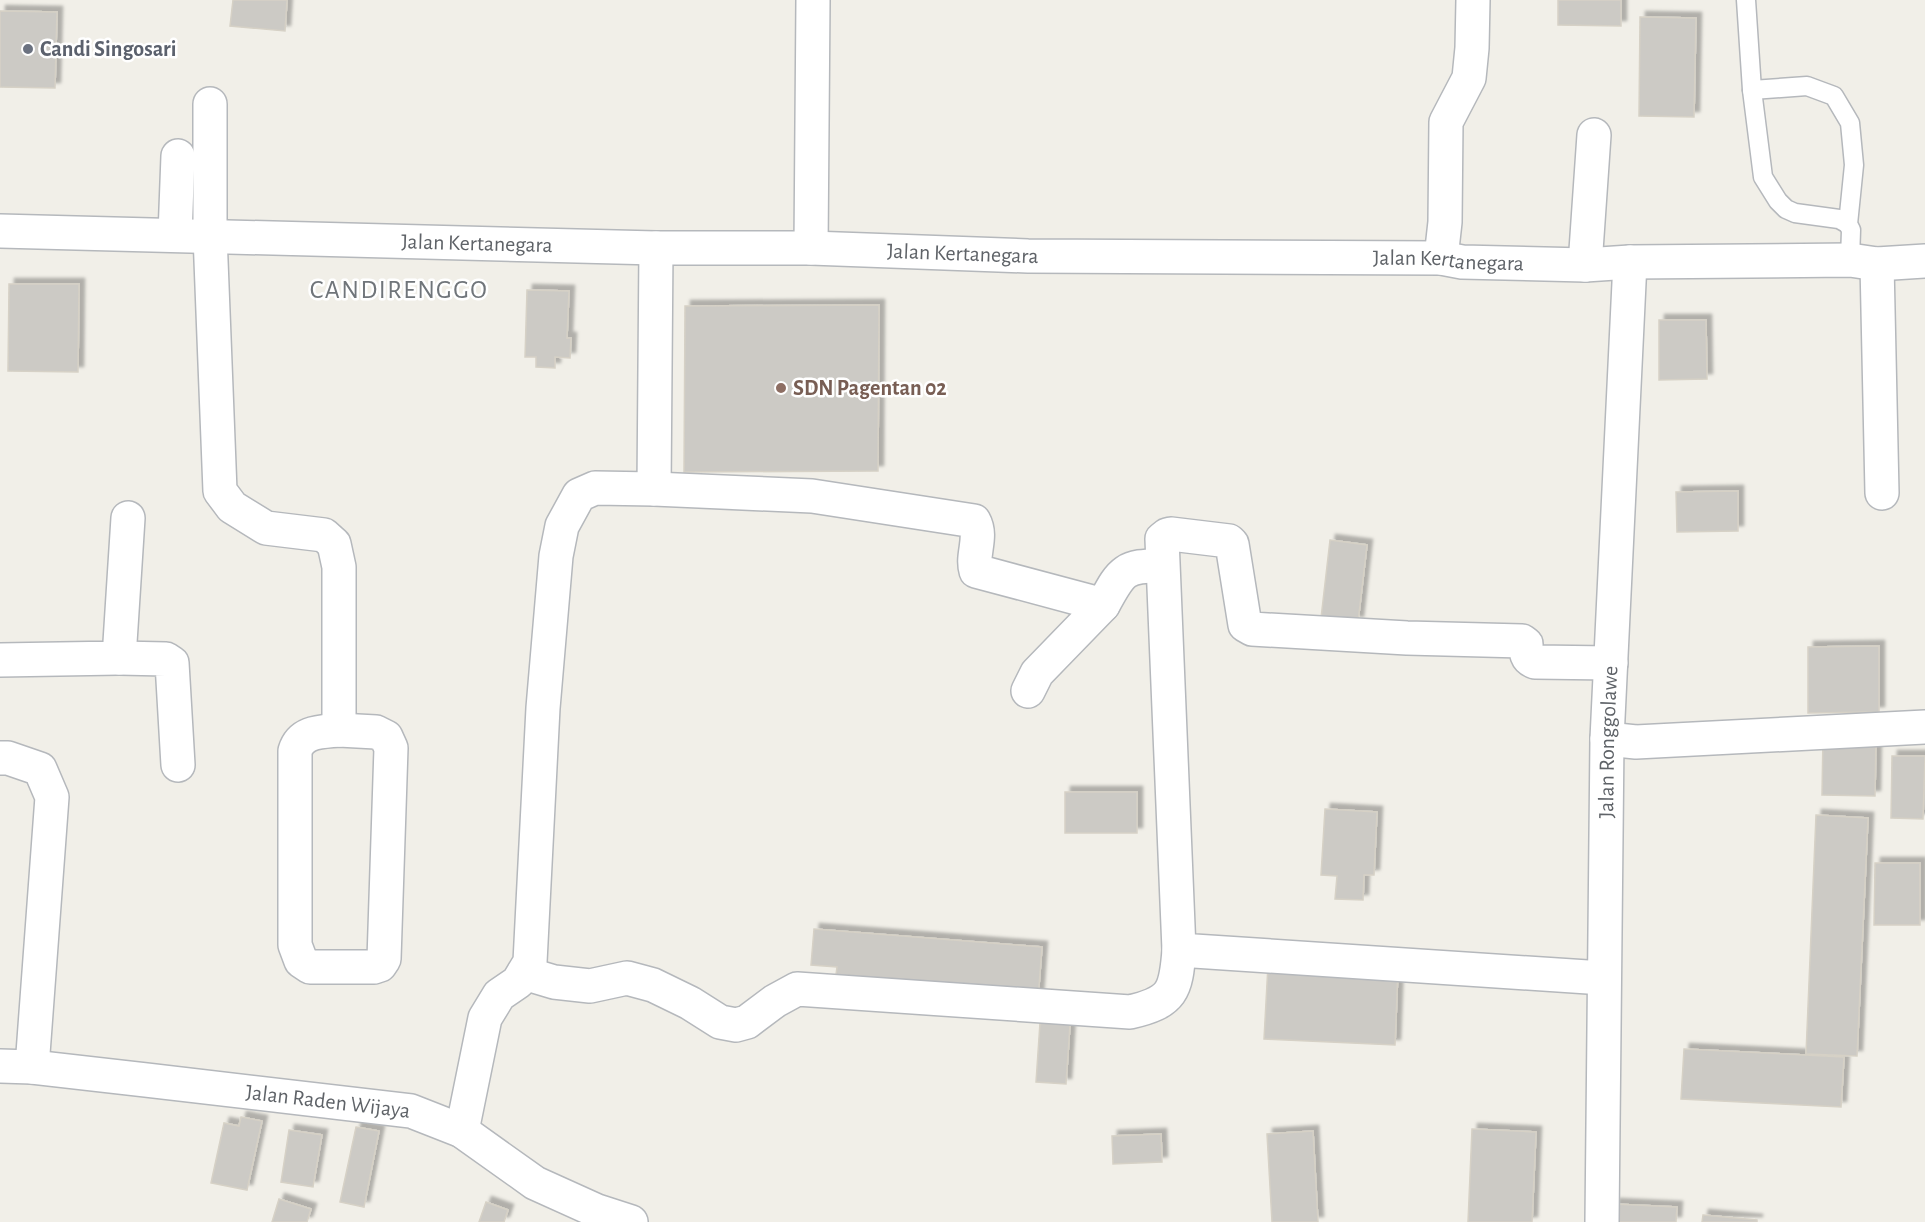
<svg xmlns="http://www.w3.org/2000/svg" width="1925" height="1222" font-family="'Alegreya Sans',sans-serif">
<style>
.building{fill:#cccac5;stroke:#d6d1c6;stroke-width:1.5;filter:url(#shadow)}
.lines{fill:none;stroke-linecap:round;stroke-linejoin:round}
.service-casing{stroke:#b5b8bc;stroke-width:21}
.minor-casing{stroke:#b5b8bc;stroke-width:36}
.service{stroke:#fff;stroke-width:18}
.minor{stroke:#fff;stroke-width:33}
.worship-dot{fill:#6b7280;stroke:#fff;stroke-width:2}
.education-dot{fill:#8d6e63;stroke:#fff;stroke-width:2}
.labels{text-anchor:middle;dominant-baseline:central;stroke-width:5;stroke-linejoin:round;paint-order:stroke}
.worship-label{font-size:22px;font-weight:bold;fill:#5b616d;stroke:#fff;text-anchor:start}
.street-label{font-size:22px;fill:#5f6368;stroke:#fff}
.education-label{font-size:22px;font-weight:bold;fill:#785e54;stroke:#fff;text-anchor:start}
.quarter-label{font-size:26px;letter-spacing:1.5px;fill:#70757a;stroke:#fff}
</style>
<defs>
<filter id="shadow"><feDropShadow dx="5.5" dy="-5.5" stdDeviation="1.5" flood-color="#0004"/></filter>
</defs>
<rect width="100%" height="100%" fill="#f1efe8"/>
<g class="building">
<polygon points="233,0 287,0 285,31 230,26"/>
<polygon points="1558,0 1621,0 1621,26 1558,25"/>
<polygon points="0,11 57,12 55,88 0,87"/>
<polygon points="1640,17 1696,18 1694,117 1639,116"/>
<polygon points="9,284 79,284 78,372 8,371"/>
<polygon points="527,290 569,291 567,338 571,338 570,358 555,357 555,368 536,367 536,357 525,357"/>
<polygon points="879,305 878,471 684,472 685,306"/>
<polygon points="1659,320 1706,320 1707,379 1659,380"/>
<polygon points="1738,491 1738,531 1677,532 1676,492"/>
<polygon points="1330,540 1367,545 1358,622 1321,618"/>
<polygon points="1879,646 1879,712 1808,713 1808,647"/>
<polygon points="1823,735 1876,736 1875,796 1822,795"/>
<polygon points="1892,756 1925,756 1923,819 1891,818"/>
<rect x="1065" y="792" width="72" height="41"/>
<polygon points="1325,809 1377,812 1374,875 1364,875 1363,900 1335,899 1337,876 1321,875"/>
<polygon points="1816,815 1868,818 1857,1056 1806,1054"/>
<polygon points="1875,863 1920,863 1920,925 1874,925"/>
<polygon points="814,929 1042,947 1038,999 835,982 837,967 811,965"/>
<polygon points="1268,965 1398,970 1395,1045 1264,1039"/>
<polygon points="1041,1008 1071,1010 1066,1084 1036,1082"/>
<polygon points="1684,1049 1844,1057 1841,1107 1681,1099"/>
<polygon points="241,1117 262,1121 247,1190 211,1183 224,1123 239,1126"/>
<polygon points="356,1127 379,1131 364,1207 340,1202"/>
<polygon points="1472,1129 1536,1132 1532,1222 1468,1222"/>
<polygon points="289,1130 322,1135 313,1187 281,1182"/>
<polygon points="1313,1131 1318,1222 1272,1222 1267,1134"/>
<polygon points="1161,1134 1162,1162 1113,1164 1112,1136"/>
<polygon points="279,1199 311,1209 307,1222 272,1222"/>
<polygon points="486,1202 508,1210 504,1222 479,1222"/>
<polygon points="1614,1204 1677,1207 1676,1222 1613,1222"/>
<polygon points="1703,1215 1757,1220 1757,1222 1702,1222"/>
</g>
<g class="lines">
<g class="service-casing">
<g id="service">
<polyline points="1746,0 1752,90 1763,177 1778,201 1786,209 1795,213 1839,219 1848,224"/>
<polyline points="1752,90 1807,86 1834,96 1850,123 1854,165 1848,224 1851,230 1850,260"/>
</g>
</g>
<g class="minor-casing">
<g id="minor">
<polyline points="210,104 210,235 220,491 232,507 266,528 324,535 334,544 339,567 339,730"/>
<path id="s1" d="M0,231L656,248H811L1028,256L1441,258L1462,262L1585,265L1630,262L1850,260L1877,264L1925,261"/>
<polyline points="175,235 178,156"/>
<polyline points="811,248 813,0"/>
<polyline points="1441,258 1445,222 1446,122 1469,78 1472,48 1473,0"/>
<polyline points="1877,264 1882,493"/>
<polyline points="1585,265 1594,135"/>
<path d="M654,489L812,496L974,521C983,537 971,555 976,571L1103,605L1037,673L1028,691"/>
<path d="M1103,605C1121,572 1123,565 1162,566"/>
<polyline points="119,658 166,659 172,663 178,765"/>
<polyline points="0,660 119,658 128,518"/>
<path d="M339,730L376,732L386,737L391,748L384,959L380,965L374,967H310L301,961L295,945V751C301,731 321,732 339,730Z"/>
<polyline points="1607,739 1636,742 1925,727"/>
<polyline points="0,758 8,758 40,769 52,797 32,1067"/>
<path d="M524,973L554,982L590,986L627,978L653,985L690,1003L720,1022L736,1025L747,1022L775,1001L797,989L1130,1012C1173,1002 1176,991 1179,950"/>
<path d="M1603,978L1179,950L1162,539L1167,535L1171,534L1229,541L1232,544L1245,625L1252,629L1407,638L1522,641L1526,644C1526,653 1526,659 1535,662L1611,663"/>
<path id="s2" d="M0,1066L32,1067L146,1080L411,1111L462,1131L535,1183L597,1211L631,1222"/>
<polyline points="462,1131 485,1018 499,995 518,982 530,962 543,708 556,556 562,526 579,495 595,488 654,489 656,248"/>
<path id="s3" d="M1602,1222L1607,739L1630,262"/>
</g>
</g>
<use href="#service" class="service"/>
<use href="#minor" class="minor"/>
</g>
<circle class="worship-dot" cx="28" cy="49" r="6"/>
<circle class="education-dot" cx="781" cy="388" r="6"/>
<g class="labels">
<g class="worship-label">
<text x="40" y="49">Candi Singosari</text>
</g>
<g class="street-label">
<text stroke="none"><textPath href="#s1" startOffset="477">Jalan Kertanegara</textPath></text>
<text stroke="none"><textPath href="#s1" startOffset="963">Jalan Kertanegara</textPath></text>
<text stroke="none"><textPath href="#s1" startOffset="1449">Jalan Kertanegara</textPath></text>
<text stroke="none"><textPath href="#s3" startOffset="480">Jalan Ronggolawe</textPath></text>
<text stroke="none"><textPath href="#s2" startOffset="330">Jalan Raden Wijaya</textPath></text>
</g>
<g class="education-label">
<text x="793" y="388">SDN Pagentan 02</text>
</g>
<g class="quarter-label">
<text x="399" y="290">CANDIRENGGO</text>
</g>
</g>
</svg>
